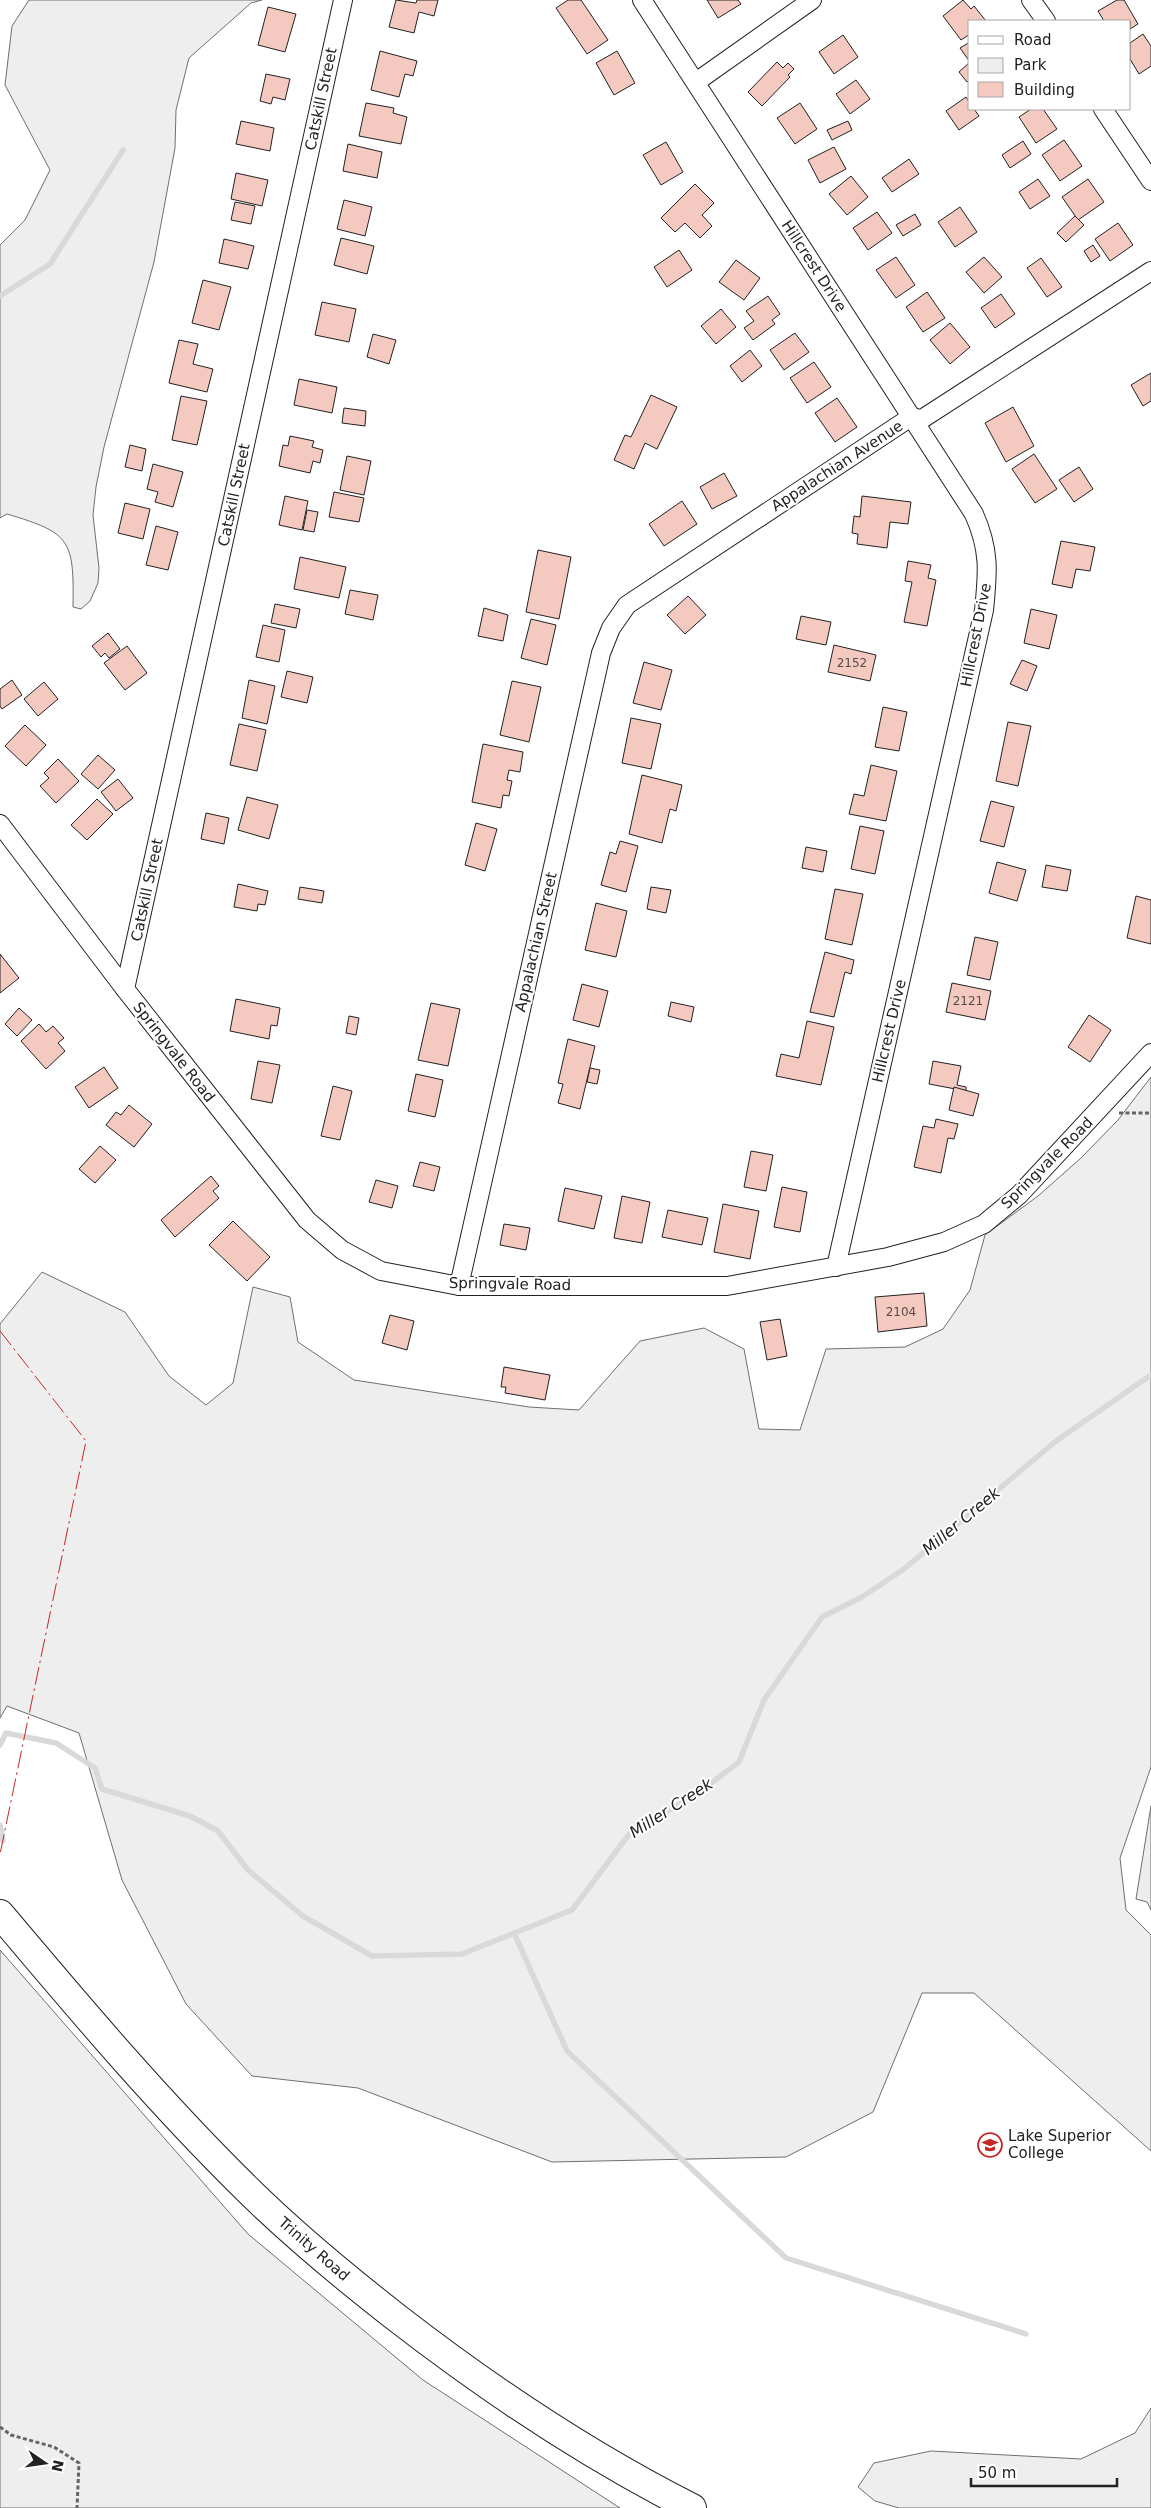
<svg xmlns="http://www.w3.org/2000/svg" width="1151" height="2508" font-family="'DejaVu Sans',sans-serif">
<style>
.green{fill:#eee;stroke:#6f6f6f}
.parking{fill:#ededed;stroke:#6f6f6f}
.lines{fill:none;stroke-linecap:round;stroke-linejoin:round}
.stream{stroke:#d9d9d9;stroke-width:5.5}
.building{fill:#f3c9c0;stroke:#222}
.street-casing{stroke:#222;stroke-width:20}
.highway-casing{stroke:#222;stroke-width:30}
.path{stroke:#646464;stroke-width:3;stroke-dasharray:4 2.5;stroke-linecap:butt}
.street{stroke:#fff;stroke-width:18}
.highway{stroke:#fff;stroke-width:28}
.power{stroke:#c62828;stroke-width:1;stroke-dasharray:18 4 2.5 4;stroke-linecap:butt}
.labels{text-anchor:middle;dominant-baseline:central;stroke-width:4;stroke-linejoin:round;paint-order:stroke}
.number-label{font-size:12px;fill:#564c4a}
.street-label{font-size:15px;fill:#222;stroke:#fff}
.poi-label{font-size:15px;fill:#222;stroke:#fff;text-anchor:start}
.water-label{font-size:16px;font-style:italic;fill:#222;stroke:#fff}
</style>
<rect width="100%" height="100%" fill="#fff"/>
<g class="green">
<path d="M29,0H262L251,3L189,58L176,110L175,148L154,262L104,447L96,487L93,515L99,568L98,583L90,601L81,609L73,607C74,540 71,533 7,514L0,518V245L25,220L50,170L5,85L12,26Z"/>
<polygon points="1151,1077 1151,1767 1120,1858 1126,1910 1151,1935 1151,2151 974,1993 922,1993 873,2112 786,2157 552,2162 358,2088 252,2076 186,2004 122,1880 79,1733 7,1706 0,1718 0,1324 42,1272 125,1312 169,1376 206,1405 233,1383 253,1287 290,1297 298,1342 354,1380 529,1407 579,1410 640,1341 704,1328 744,1349 759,1429 800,1430 826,1349 905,1347 943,1329 970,1290 985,1235 1038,1196 1081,1158 1118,1120"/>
<polygon points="0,1950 248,2234 423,2380 620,2508 0,2508"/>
<polygon points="1151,2408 1151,2508 899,2508 875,2501 858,2487 874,2463 931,2451 1081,2459 1135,2433"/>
</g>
<polygon class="parking" points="1151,1806 1151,1910 1147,1902 1136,1899"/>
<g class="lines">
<g class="stream">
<polyline points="0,296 50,264 123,150"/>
<polyline points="0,1745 6,1733 56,1743 95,1768 102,1789 190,1816 218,1831 248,1870 303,1916 372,1956 462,1954 572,1910 630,1833 698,1793 739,1762 764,1700 822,1617 862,1597 904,1569 1056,1441 1151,1375"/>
<polyline points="0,1825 3,1841"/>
<polyline points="514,1933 567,2051 786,2258 1026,2334"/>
</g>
</g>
<g class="building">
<polygon points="396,0 416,3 417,0 438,0 434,16 419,12 414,33 389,27"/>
<polygon points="568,0 581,0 608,40 587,54 556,8"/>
<polygon points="707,0 738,0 741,4 718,18"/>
<polygon points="963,0 971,9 974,6 986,21 970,21 970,34 961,40 943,16"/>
<polygon points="1117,0 1124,0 1138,24 1130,29 1130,21 1104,21 1098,11"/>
<polygon points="268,7 296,14 285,52 258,45"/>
<polygon points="1143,34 1151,46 1151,66 1139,74 1130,59 1130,43"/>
<polygon points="843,35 858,57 834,74 819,52"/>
<polygon points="970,42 970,62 960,48"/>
<polygon points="380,51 417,61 413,76 405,74 399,97 371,90"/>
<polygon points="617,51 635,83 614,95 596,63"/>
<polygon points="777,62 783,68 788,63 794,69 788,75 790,77 762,106 748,92"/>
<polygon points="970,62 970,80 967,82 959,72"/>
<polygon points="266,74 290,79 285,100 273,97 271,104 260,101"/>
<polygon points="856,80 870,99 850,114 836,94"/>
<polygon points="966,97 970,103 970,109 974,109 979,116 959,130 946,111"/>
<polygon points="366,103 394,108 393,113 407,117 401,144 359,136"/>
<polygon points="800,103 817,129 795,144 777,118"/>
<polygon points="1031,109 1043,109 1057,129 1036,143 1019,117"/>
<polygon points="241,121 274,128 270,151 236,144"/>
<polygon points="848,121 852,130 832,140 827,130"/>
<polygon points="1064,140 1082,166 1060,181 1042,155"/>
<polygon points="1023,141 1031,154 1010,168 1002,155"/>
<polygon points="666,142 683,172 661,185 643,155"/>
<polygon points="348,144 382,152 377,178 343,171"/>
<polygon points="834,147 846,169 820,183 808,160"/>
<polygon points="909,159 919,174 892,192 882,178"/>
<polygon points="236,173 268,180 262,206 231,199"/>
<polygon points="851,176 868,197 847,215 829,194"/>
<polygon points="1038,179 1050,196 1030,209 1019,192"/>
<polygon points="1088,179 1104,202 1078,220 1062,197"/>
<polygon points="695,184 714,203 702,215 712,226 700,238 685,223 675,232 661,218"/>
<polygon points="344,200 372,207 365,236 337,229"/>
<polygon points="235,202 255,206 251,224 231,220"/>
<polygon points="960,207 977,232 955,247 938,222"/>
<polygon points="877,212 892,233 868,250 853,228"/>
<polygon points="915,214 921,225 903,236 896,225"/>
<polygon points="1075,216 1084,225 1066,242 1057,233"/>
<polygon points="1118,223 1133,245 1110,261 1095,239"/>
<polygon points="341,238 374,246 367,274 334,265"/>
<polygon points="224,239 254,246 248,269 219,263"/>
<polygon points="1093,245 1100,256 1091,262 1084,251"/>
<polygon points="679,250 692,270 667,287 654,267"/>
<polygon points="896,257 915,285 896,298 876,270"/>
<polygon points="984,257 1002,277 984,293 966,272"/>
<polygon points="1041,258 1062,287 1047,297 1027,268"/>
<polygon points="736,260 760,278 744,300 719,282"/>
<polygon points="203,280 231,287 219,330 192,323"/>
<polygon points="927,292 945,318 923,332 906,307"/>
<polygon points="1001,294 1015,314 995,328 981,308"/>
<polygon points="768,296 780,314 772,320 775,324 753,340 744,328 754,321 746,311"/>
<polygon points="322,302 356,309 349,342 315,335"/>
<polygon points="721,309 736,327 716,344 701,326"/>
<polygon points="950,323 970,347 950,364 930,340"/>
<polygon points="795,333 809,352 784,370 770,350"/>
<polygon points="373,334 396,340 389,364 367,357"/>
<polygon points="179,340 198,344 193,364 213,369 207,392 169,383"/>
<polygon points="750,350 762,366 742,382 730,366"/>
<polygon points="814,362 831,387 807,403 790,378"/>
<polygon points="1151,373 1151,401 1143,406 1131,385"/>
<polygon points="299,379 337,387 332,413 294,405"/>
<polygon points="651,395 677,407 657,449 645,443 634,469 614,460 625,435 631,437"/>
<polygon points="181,396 207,401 197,445 172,440"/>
<polygon points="837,398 857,427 835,442 815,413"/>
<polygon points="1013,407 1034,446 1006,462 985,423"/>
<polygon points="344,408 366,411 365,426 342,423"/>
<polygon points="290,436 314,441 312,447 323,450 320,463 313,461 310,473 279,466 283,445 288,446"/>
<polygon points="130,445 146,449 142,471 125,467"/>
<polygon points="1034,454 1057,489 1035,503 1012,469"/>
<polygon points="347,456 371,461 364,495 340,490"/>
<polygon points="153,464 183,472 173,507 155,502 158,492 147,489"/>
<polygon points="1079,467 1093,489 1074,502 1059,480"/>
<polygon points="724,473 737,496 712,509 700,487"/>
<polygon points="334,492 364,498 359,522 329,517"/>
<polygon points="285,496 308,501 302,530 279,525"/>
<polygon points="862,496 911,502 908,524 890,522 887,548 857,544 858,534 852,533 854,516 860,517"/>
<polygon points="682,501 697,524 664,546 649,524"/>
<polygon points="125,503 150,509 143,539 118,533"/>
<polygon points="307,510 318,512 314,532 303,530"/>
<polygon points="156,526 178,532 168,570 146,565"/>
<polygon points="1061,541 1095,547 1090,571 1076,569 1072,588 1052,584"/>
<polygon points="538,550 571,557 559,619 526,612"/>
<polygon points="300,557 346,567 339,598 294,589"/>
<polygon points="908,561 931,565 928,578 936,580 927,626 904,622 912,582 905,581"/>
<polygon points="350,590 378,595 373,620 345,614"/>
<polygon points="688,596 706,615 685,634 667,615"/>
<polygon points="275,604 300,609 296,628 271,623"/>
<polygon points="484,608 508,615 503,641 478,636"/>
<polygon points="1031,609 1057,615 1049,649 1024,643"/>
<polygon points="801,616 831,622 826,645 796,639"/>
<polygon points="531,619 556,625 547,665 521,658"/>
<polygon points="263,625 285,630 279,662 256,657"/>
<polygon points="108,633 120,649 109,658 105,653 101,657 92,646"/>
<polygon points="834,645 876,655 870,681 828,672"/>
<polygon points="127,646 147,673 125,690 104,663"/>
<polygon points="1022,660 1037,666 1027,691 1010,684"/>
<polygon points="644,662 672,670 661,710 633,703"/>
<polygon points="287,671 313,677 307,703 281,697"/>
<polygon points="12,680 22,695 2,709 0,706 0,689"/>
<polygon points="249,680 275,686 267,724 242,718"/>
<polygon points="512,681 541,687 529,742 500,735"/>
<polygon points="44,682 58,699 38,716 24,699"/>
<polygon points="883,707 907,712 899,751 875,747"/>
<polygon points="631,718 661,724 651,769 622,763"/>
<polygon points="1008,722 1031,726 1018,786 996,781"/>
<polygon points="239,724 266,730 257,771 230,765"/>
<polygon points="25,725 46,745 26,766 5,746"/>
<polygon points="483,744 523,752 520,772 509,770 507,780 512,781 509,796 503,795 501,808 472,802"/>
<polygon points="98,755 115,770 98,789 81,774"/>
<polygon points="58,759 79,781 56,803 40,786 49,778 44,773"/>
<polygon points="871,765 897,771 886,821 849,814 854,794 864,796"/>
<polygon points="642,775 682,785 676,811 670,809 662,843 629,834"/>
<polygon points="118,779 133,798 116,811 101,792"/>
<polygon points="247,797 278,805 269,839 238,830"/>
<polygon points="97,799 113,814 87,840 71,825"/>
<polygon points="991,801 1014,807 1004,847 980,841"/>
<polygon points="206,813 229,818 224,844 201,839"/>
<polygon points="476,823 497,829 485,871 465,865"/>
<polygon points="860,826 884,831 875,874 851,869"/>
<polygon points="620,841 638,846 626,892 601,885 610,852 616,854"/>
<polygon points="806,847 827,851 823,872 802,868"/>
<polygon points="997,862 1026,870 1017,901 989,893"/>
<polygon points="1046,865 1071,870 1067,891 1042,887"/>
<polygon points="238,884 268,891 265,905 258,904 257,911 234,907"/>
<polygon points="300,887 324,891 322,903 298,899"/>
<polygon points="651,887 671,890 666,913 647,909"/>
<polygon points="835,889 863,894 852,945 825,939"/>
<polygon points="1136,896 1151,900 1151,944 1127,938"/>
<polygon points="596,903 627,911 616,957 585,950"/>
<polygon points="975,937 998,942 990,980 967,975"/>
<polygon points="825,952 854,960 851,974 845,972 834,1017 810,1012"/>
<polygon points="0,954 19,978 0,993"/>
<polygon points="952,983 991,991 985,1020 946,1012"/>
<polygon points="582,984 608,991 599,1027 573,1020"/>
<polygon points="236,999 280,1008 277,1026 271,1025 269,1039 230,1031"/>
<polygon points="671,1002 694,1007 691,1022 668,1016"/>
<polygon points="431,1003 460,1009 448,1066 418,1060"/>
<polygon points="19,1008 32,1020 17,1036 5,1024"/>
<polygon points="1089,1015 1111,1030 1090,1062 1068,1047"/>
<polygon points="349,1016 359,1018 356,1035 346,1033"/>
<polygon points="807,1021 834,1027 821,1085 776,1076 781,1054 799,1058"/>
<polygon points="39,1024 46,1032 53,1026 64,1038 58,1043 65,1051 46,1069 21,1041"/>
<polygon points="568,1039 595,1046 580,1109 558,1103 563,1084 558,1083"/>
<polygon points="258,1061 280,1065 272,1103 251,1099"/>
<polygon points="933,1061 961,1066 957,1085 966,1087 966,1091 929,1084"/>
<polygon points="104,1067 118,1088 89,1108 75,1087"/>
<polygon points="590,1068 600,1070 597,1084 587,1082"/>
<polygon points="416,1074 443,1080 435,1117 408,1111"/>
<polygon points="333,1086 352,1091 340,1140 321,1136"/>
<polygon points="954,1087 979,1094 973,1116 949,1110"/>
<polygon points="129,1105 152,1124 134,1147 106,1125 116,1112 121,1115"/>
<polygon points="936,1119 958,1124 954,1139 948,1138 941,1173 914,1167 923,1126 934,1128"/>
<polygon points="100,1146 116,1160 95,1183 79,1169"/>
<polygon points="751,1151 773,1155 766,1191 744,1187"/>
<polygon points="420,1162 440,1167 434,1191 413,1186"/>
<polygon points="211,1176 219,1186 213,1191 219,1198 175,1237 161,1220"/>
<polygon points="376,1180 398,1186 392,1208 369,1202"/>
<polygon points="782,1187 807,1192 800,1232 774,1227"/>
<polygon points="565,1188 602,1196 594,1229 558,1221"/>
<polygon points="622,1196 650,1202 642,1243 614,1238"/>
<polygon points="723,1204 759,1211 750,1259 714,1252"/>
<polygon points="668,1210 708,1218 702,1245 662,1237"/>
<polygon points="233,1221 270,1257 247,1281 209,1245"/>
<polygon points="504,1224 530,1228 526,1250 500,1245"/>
<polygon points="924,1293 927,1326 878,1332 875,1297"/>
<polygon points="390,1315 414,1321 407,1350 382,1343"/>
<polygon points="780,1319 787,1356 767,1360 760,1322"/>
<polygon points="504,1367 550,1375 545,1400 505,1393 506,1387 501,1387"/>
</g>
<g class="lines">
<g class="street-casing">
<g id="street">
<path d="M642,0L974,514C990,550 988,572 984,610L836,1267"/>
<polyline points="1031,0 1046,21"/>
<polyline points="696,82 812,0"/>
<polyline points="1103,109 1151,181"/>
<polyline points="0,824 125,989 307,1220 342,1250 381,1271 459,1286 727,1286 888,1257 944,1242 984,1224 1019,1195 1151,1053"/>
<polyline points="125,989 343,0"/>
<polyline points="459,1286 601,653 611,628 627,605 911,417 922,419 1151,271"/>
</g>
</g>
<g class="highway-casing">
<path id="highway" d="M0,1914C80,2009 161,2105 250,2192C296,2237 347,2279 397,2318C490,2390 587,2455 692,2508"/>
</g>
<g class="path">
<polyline points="1119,1113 1151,1113"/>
<polyline points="0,2427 11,2435 54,2447 79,2463 77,2508"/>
</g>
<use href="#street" class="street"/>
<use href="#highway" class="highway"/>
<polyline class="power" points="0,1331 86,1441 0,1854"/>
</g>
<defs>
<g id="university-ring" transform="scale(1.25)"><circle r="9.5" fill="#fff" stroke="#c62828" stroke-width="1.5"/><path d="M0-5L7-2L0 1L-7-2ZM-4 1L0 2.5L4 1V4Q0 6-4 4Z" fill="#c62828"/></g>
</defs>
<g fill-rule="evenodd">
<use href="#university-ring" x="990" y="2145"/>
</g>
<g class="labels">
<g class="number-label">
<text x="852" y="663">2152</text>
<text x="968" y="1001">2121</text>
<text x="901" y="1312">2104</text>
</g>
<g class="street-label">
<text transform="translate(321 99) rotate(-78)">Catskill Street</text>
<text transform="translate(814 266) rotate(57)">Hillcrest Drive</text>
<text transform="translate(837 466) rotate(-33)">Appalachian Avenue</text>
<text transform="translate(234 495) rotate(-78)">Catskill Street</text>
<text transform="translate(976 635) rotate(-79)">Hillcrest Drive</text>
<text transform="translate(147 890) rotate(-78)">Catskill Street</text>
<text transform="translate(536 942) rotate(-77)">Appalachian Street</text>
<text transform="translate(889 1031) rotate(-77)">Hillcrest Drive</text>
<text transform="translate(174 1052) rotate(52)">Springvale Road</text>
<text transform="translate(1047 1163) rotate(-45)">Springvale Road</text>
<text transform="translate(510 1284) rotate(1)">Springvale Road</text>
<text transform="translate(314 2249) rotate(41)">Trinity Road</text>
</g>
<g class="poi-label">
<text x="1008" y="2136">Lake Superior<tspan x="1008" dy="17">College</tspan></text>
</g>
<g class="water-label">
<text transform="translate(961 1521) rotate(-40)">Miller Creek</text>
<text transform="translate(671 1808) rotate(-33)">Miller Creek</text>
</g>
</g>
<rect x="968" y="20" width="162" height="90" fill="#ffffff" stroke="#a7a7a7"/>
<rect x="978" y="36" width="25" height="8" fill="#ffffff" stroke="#a7a7a7"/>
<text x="1014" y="45" font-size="15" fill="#222222">Road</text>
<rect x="978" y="58" width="25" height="15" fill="#eeeeee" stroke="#a7a7a7"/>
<text x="1014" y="70" font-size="15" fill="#222222">Park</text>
<rect x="978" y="82" width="25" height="15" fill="#f3c9c0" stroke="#a7a7a7"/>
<text x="1014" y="95" font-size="15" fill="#222222">Building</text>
<g transform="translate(45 2463) rotate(103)" stroke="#ffffff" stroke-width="4" paint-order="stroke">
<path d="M0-4L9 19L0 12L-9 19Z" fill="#222222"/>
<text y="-8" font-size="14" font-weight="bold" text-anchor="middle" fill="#222222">N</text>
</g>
<path d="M971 2478v8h146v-8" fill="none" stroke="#222222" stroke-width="2.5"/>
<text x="978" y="2478" font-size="15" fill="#222222" stroke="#ffffff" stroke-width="4" paint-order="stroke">50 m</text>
</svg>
